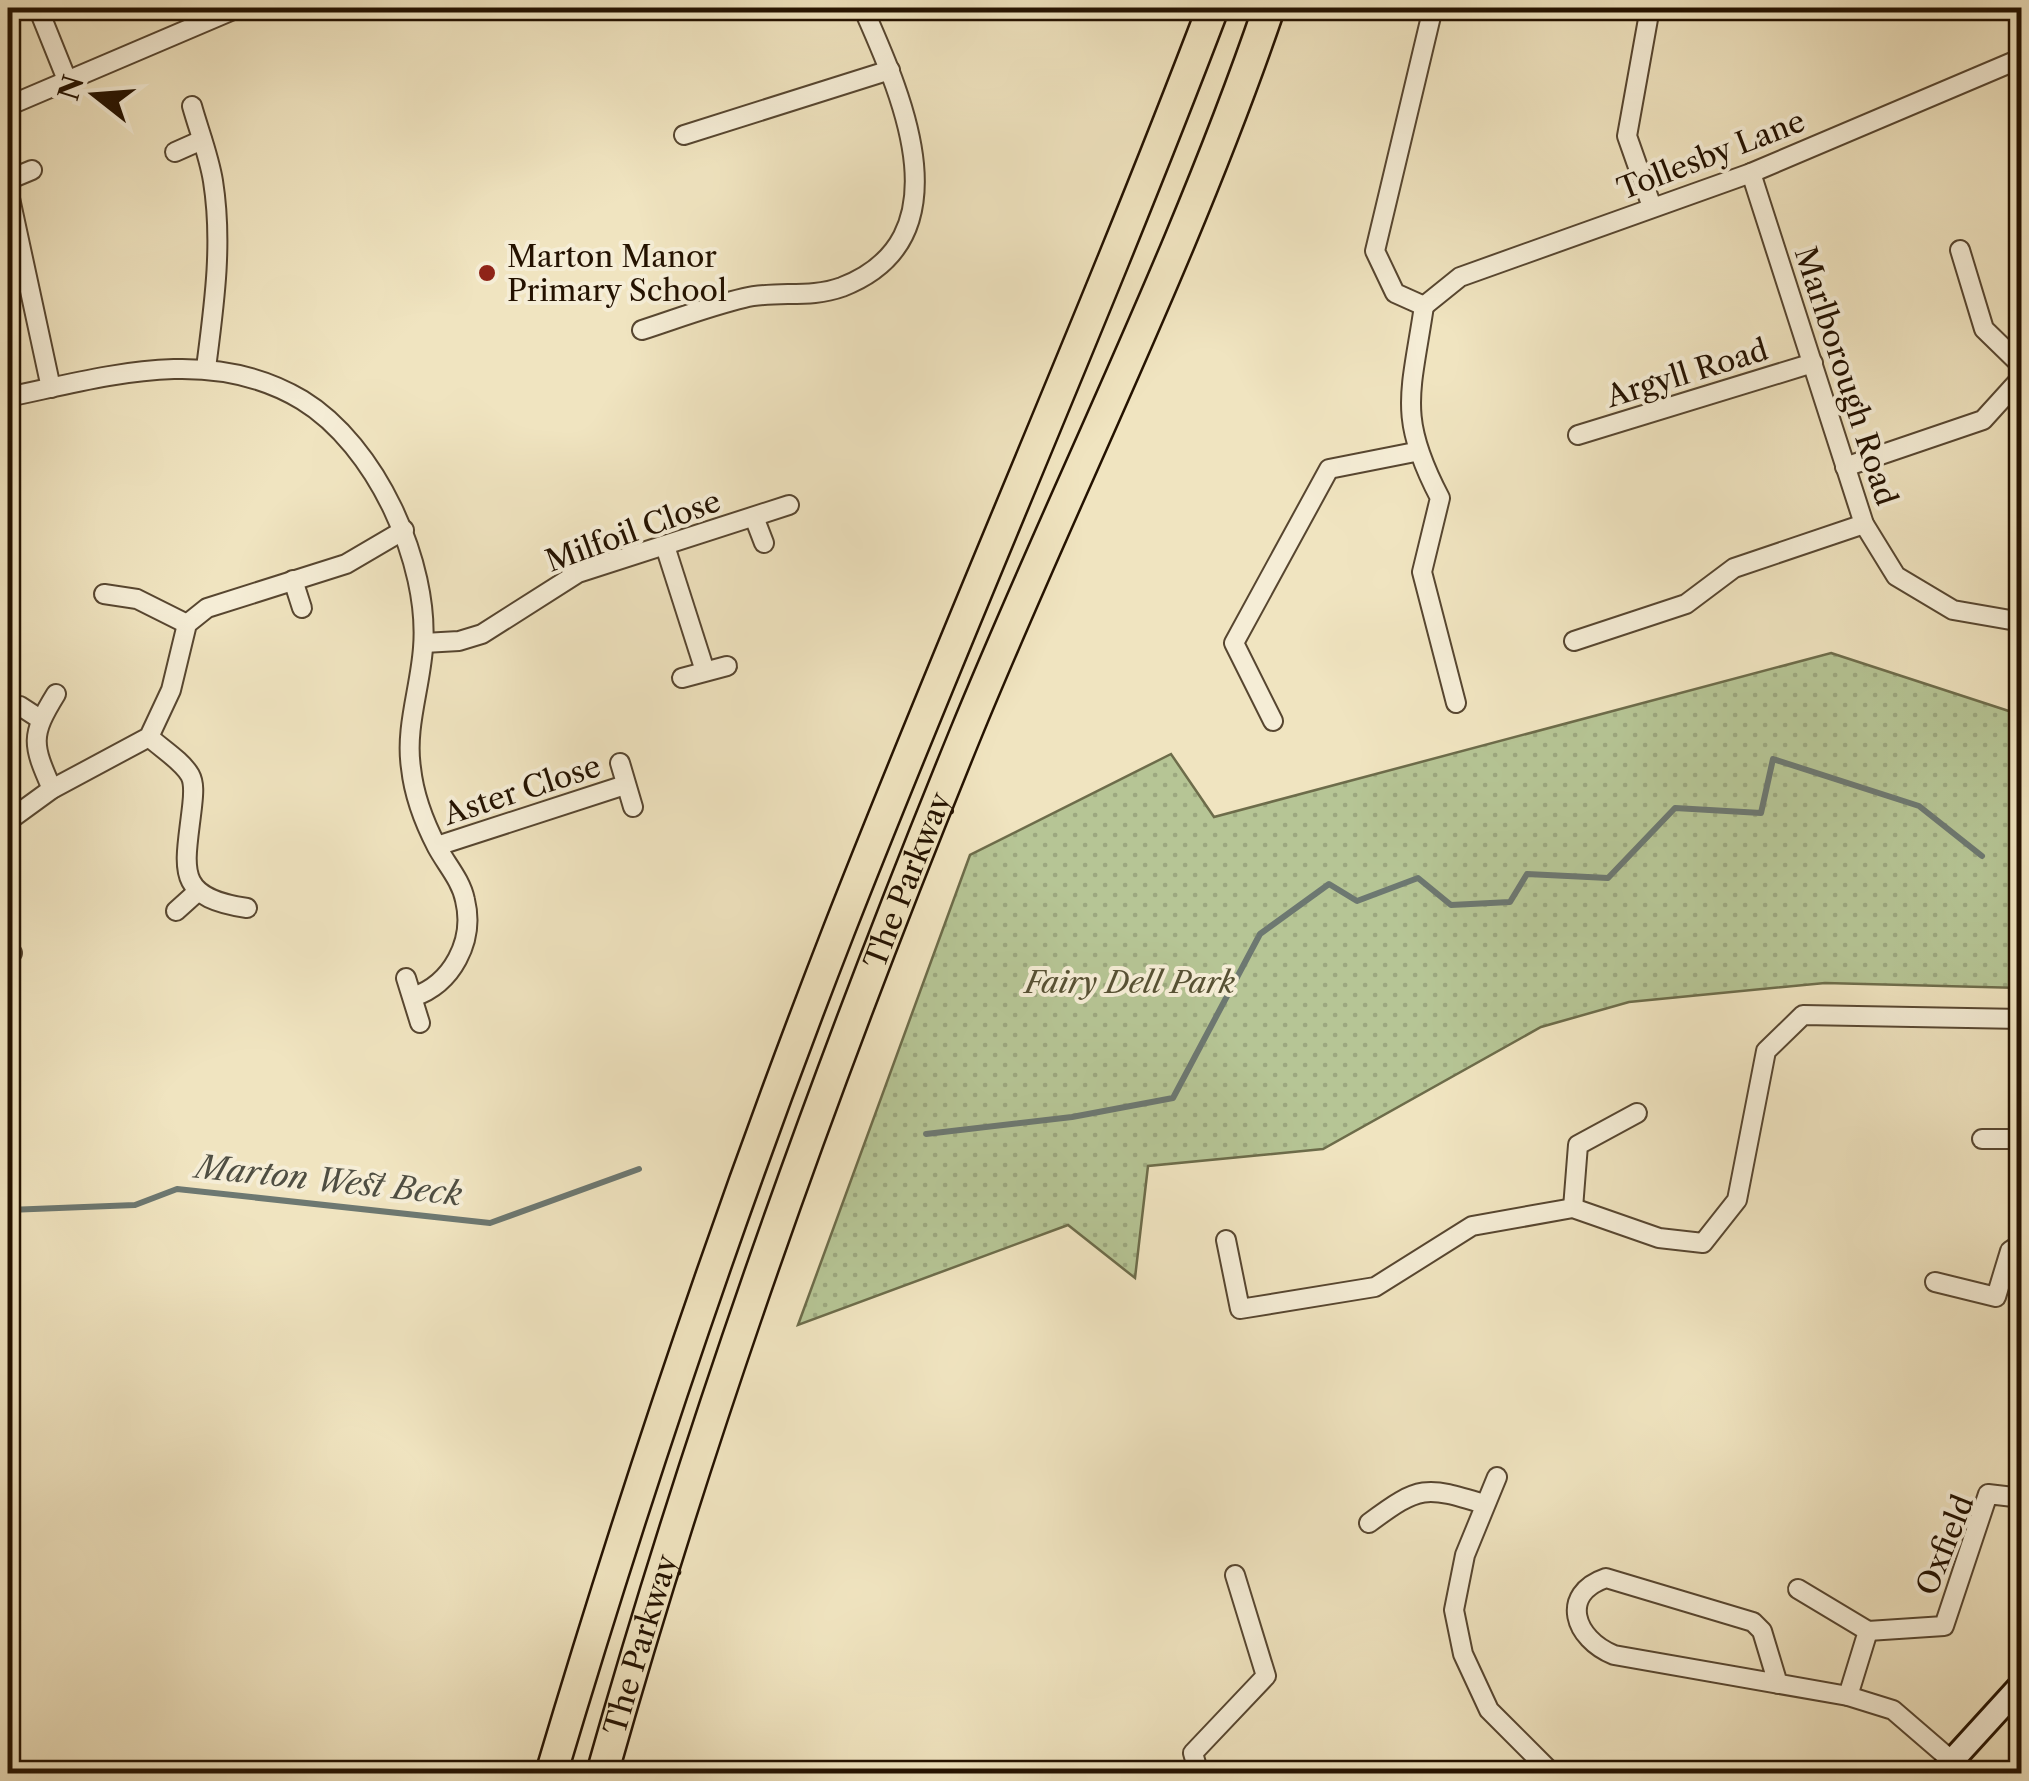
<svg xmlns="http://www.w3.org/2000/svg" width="2029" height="1781" font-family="'Libre Caslon Text',serif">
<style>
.park{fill:url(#park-dots);stroke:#6d6c4a;stroke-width:2.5}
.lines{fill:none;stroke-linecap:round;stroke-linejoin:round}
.stream{stroke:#6d7871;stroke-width:6}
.street-casing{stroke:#574630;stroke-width:22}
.secondary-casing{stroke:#241200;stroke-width:28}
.highway-casing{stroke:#241200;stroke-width:35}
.street{stroke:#f5edd6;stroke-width:18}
.secondary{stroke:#f5edd6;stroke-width:22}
.highway{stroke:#f0e4c0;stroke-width:30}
.poi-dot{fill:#8f2418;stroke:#f5edd6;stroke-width:4}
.labels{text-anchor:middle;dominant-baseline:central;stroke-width:8;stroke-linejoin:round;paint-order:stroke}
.street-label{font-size:30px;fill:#241200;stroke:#f5edd6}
.poi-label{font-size:30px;fill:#241200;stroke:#f5edd6;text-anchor:start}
.park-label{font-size:30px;font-style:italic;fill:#575134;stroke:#f5edd6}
.water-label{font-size:32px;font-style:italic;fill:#4f4e42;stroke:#f5edd6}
</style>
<defs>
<pattern id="park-dots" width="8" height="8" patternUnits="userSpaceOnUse" patternTransform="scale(2.5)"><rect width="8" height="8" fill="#b6c595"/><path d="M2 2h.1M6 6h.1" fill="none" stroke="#9ca87f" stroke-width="1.8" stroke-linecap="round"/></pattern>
</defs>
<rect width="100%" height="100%" fill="#f0e4c0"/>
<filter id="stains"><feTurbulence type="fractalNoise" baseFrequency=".002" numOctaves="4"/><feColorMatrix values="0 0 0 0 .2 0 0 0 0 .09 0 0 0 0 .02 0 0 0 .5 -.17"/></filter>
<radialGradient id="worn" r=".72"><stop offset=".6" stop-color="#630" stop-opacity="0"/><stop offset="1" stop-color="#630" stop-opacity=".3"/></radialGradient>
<polygon class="park" points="1831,653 2021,715 2021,988 1825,983 1629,1002 1541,1027 1323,1149 1148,1166 1135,1278 1068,1225 798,1325 970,855 1171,754 1214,817"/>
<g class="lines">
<g class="stream">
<polyline points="926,1134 1072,1117 1173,1098 1260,934 1329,884 1357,901 1418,878 1451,905 1510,902 1527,874 1608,878 1675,808 1761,813 1773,759 1919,806 1982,856"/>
<polyline points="8,1210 135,1205 177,1189 490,1223 639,1169"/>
</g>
<g class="street-casing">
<g id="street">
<polyline points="38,8 67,80"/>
<polyline points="1650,8 1627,136 1652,207"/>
<polyline points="8,106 238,8"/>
<path d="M192,106C199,131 209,156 213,181C223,244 214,306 206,368"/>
<polyline points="684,135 890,70"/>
<polyline points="175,152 202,140"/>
<polyline points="1751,173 1864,524 1896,576 1953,610 2022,622"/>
<polyline points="8,180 32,170"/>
<polyline points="8,189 51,388"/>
<polyline points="1960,250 1984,329 2022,366"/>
<polyline points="1424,306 1460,277 1751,173 2022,58"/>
<path d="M1424,306C1411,394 1397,416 1440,498L1422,572L1456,703"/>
<polyline points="1424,306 1395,293 1375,251 1433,8"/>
<path d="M642,330C676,319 710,306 744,298C777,290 809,299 842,287C968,238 900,92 863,8"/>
<path d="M8,397C105,377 209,344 302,400C376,445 430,563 423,648C420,689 405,728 411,768C414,796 424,822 437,847C446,864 461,880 465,900C475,941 452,984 413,997"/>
<polyline points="1578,435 1813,363"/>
<polyline points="1845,467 1983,420 2022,377"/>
<polyline points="754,517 764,543"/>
<polyline points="665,546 705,671"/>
<polyline points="293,580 302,608"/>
<polyline points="104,594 137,599 187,624"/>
<polyline points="1574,641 1686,604 1734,568 1864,524"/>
<polyline points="424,643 459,641 482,634 578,573 789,505"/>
<polyline points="682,678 727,666"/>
<polyline points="20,706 40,719"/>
<polyline points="1273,721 1234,643 1329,469 1415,452"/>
<path d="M149,737C161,748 182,761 190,775C195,784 193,797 192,807C185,869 173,897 247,908"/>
<polyline points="620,763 633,807"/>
<path d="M52,789C32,744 30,736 56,694"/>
<polyline points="8,821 52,789 149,737 171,690 187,624 207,608 346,564 404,530"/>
<polyline points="437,846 625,785"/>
<polyline points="176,911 196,893"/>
<polyline points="8,953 12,953"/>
<polyline points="406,978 420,1023"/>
<polyline points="1982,1139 2022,1139"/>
<polyline points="1573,1208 1578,1145 1637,1113"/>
<polyline points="1226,1240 1240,1309 1375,1287 1472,1226 1573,1208 1659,1238 1703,1243 1737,1200 1766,1051 1803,1015 2022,1019"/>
<polyline points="1935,1282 1996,1297 2010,1251 2022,1243"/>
<polyline points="1497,1477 1465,1555 1454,1610 1463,1654 1489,1710 1553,1774"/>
<path d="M1369,1523C1420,1485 1425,1486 1484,1504"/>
<polyline points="1798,1589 1868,1631 1848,1696"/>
<polyline points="1868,1631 1944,1626 1988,1494 2022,1498"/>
<path d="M1778,1684L1762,1631L1753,1622L1606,1578C1559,1594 1574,1639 1614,1655L1848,1696L1893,1710L1951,1760"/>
<polyline points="1199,1774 1193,1753 1266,1676 1235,1575"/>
</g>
</g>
<g class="secondary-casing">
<polyline id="secondary" points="1940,1774 2022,1684"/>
</g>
<g class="highway-casing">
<g id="highway">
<path d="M551,1774C636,1489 731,1207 839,930C960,621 1095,318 1213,8"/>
<path id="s1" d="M602,1774C702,1420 826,1075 965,735C1065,491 1184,257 1269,8"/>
</g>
</g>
<use href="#street" class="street"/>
<use href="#secondary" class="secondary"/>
<use href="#highway" class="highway"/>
</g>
<circle class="poi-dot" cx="487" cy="273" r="10"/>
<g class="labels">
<g class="street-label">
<text transform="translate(1711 155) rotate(-21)">Tollesby Lane</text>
<text transform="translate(1687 373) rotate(-17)">Argyll Road</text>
<text transform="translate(1846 376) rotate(72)">Marlborough Road</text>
<text transform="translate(633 531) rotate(-20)">Milfoil Close</text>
<text transform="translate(522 790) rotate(-18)">Aster Close</text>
<text stroke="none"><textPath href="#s1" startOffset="945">The Parkway</textPath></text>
<text transform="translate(1945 1545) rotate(-68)">Oxfield</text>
<text stroke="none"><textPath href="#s1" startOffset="135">The Parkway</textPath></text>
</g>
<g class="poi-label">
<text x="507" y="256">Marton Manor<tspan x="507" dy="34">Primary School</tspan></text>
</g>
<g class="park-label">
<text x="1130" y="982">Fairy Dell Park</text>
</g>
<g class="water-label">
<text transform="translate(329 1180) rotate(6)">Marton West Beck</text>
</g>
</g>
<rect width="2029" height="1781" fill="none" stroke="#f0e4c0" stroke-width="40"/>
<rect x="10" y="10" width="2009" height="1761" fill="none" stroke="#241200" stroke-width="5"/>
<rect x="20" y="20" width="1989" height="1741" fill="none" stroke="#241200" stroke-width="2.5"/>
<g transform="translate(95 95) rotate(287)" stroke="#f5edd6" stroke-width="8" paint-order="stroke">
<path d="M0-8L18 38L0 25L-18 38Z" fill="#241200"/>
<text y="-15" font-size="28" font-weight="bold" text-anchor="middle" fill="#241200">N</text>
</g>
<rect width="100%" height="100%" filter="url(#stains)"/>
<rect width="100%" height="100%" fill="url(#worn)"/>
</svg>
